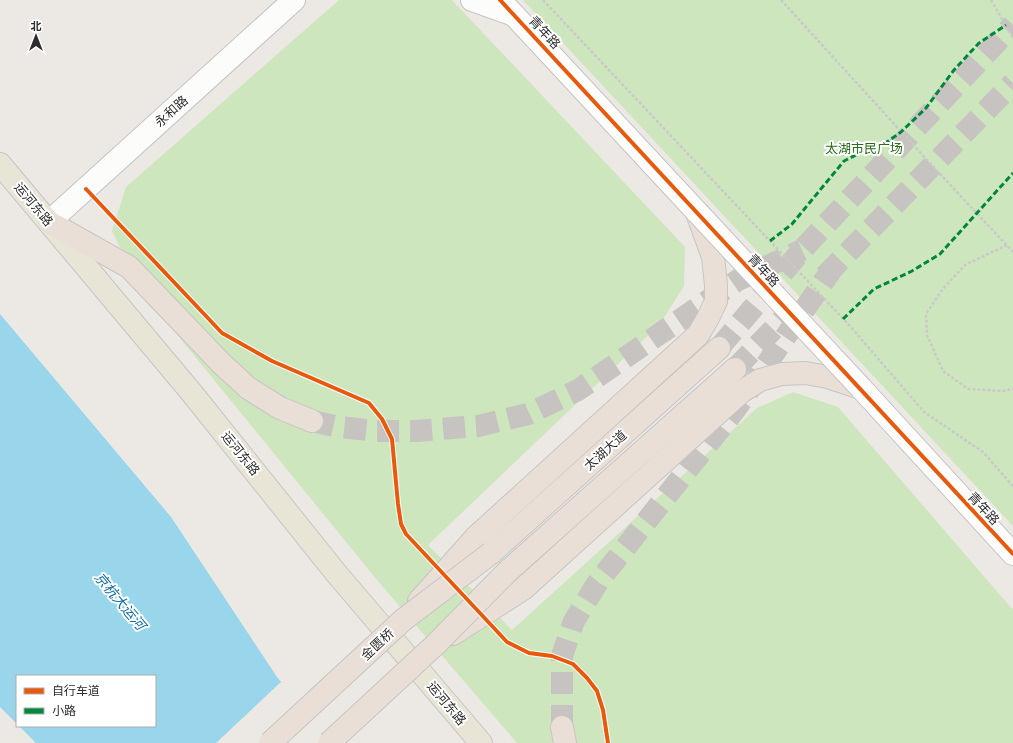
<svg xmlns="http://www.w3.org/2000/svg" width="1013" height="743" font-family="Ubuntu,'Noto Sans SC',sans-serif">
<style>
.green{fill:#cee6be}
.water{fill:#99d6ec}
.pier{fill:#ece8e4}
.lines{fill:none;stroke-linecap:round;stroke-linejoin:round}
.highway-tunnel{stroke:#c6c3c0;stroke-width:22;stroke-dasharray:22 11;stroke-linecap:butt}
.minor-casing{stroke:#c5c4c5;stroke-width:24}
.major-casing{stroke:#c6c5c4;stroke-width:24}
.highway-casing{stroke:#c6c5c4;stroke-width:24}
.path{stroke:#c9c9c8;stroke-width:2.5;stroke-dasharray:3 2;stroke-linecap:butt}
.minor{stroke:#fcfcfb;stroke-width:22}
.major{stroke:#e8e4d6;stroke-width:22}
.highway{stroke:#eadfd6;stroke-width:22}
.minor-bridge-casing{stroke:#c5c4c5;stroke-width:24;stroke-linecap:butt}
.highway-bridge-casing{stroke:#c6c5c4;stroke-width:24;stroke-linecap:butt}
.minor-bridge{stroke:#fcfcfb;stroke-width:22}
.highway-bridge{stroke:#eadfd6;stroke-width:22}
.quiet{stroke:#00873e;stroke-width:3;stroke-dasharray:6 3;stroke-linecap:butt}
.cycleway-casing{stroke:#fff;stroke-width:6}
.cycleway{stroke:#e8590c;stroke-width:4}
.labels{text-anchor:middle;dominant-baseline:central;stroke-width:4;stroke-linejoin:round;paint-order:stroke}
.street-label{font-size:13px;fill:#2e2e2e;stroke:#fff}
.park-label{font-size:13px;fill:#2c6e1b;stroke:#fff}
.water-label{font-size:14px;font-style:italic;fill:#0d6fa3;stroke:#fff}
</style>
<rect width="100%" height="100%" fill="#ece8e4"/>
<g class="green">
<polygon points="339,0 452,0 685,247 684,286 660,324 428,545 512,630 757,408 793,392 838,407 1013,610 1013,743 517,743 377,580 140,289 112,231 126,187"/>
<polygon points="523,0 1013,0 1013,526"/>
</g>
<polygon class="water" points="0,314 171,517 277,677 334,743 36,743 19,726 155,726 155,676 17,676 17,724 0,707"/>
<polygon class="pier" points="282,681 336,743 216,743"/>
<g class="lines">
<g class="highway-tunnel">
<polyline points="825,276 1013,83"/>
<polyline points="719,348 802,250 1013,25"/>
<polyline points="735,369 790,312"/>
<polyline points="312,421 339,427 377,431 416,431 478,426 528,414 578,390 738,280 802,250"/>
<polyline points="562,727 562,656 574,621 598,582 735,410 835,265"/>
</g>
<g class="minor-casing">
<g id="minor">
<polyline points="472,0 514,15"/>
<polyline points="500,0 697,212"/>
<polyline points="49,222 294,0"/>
<polyline points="861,388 1013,554"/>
</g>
</g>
<g class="major-casing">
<polyline id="major" points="0,164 191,392 336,573 481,743"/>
</g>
<g class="highway-casing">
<g id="highway">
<polyline points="49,222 129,267 222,364 248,388 280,408 312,421"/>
<polyline points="491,553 719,348"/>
<polyline points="509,570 735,369"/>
<polyline points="419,601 476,537 698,335 708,318 716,301 716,285 713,257 697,213"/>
<polyline points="453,634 523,589 741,392 760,380 782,374 805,373 828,377 861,388"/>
<polyline points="562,727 565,743"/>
</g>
</g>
<g class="path">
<polyline points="543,0 850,326 924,412 983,452 1013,486"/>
<polyline points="781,0 927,160 1013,252"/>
<polyline points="991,0 1013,38"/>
<polyline points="1007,245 965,265 942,290 926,314 927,335 943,371 968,389 1003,391 1013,389"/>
</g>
<use href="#minor" class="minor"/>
<use href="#major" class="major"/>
<use href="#highway" class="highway"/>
<g class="minor-bridge-casing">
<polyline id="minor-bridge" points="697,212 861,388"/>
</g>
<g class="highway-bridge-casing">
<g id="highway-bridge">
<polyline points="270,743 403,620 491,553"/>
<polyline points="329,743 435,645 509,570"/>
</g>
</g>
<use href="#minor-bridge" class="minor-bridge"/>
<use href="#highway-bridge" class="highway-bridge"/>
<g class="quiet">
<polyline points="770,241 792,224 844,161 868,149 887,142 901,132 926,108 954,70 979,43 1006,25"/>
<polyline points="843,319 874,289 912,271 940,254 1013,173"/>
</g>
<g class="cycleway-casing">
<g id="cycleway">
<polyline points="500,0 1013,554"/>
<polyline points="86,189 222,333 272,361 369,403 382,419 392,439 398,504 401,524 406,534 507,642 529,653 552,656 573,664 587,678 597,691 603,710 608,743"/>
</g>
</g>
<use href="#cycleway" class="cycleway"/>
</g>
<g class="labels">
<g class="street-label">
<text transform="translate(545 32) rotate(47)">青年路</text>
<text transform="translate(171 111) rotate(-42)">永和路</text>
<text transform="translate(34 204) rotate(50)">运河东路</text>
<text transform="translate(764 270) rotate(47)">青年路</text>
<text transform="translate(605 450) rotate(-42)">太湖大道</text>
<text transform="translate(241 453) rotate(51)">运河东路</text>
<text transform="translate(984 508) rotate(47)">青年路</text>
<text transform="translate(377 644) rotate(-43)">金匮桥</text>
<text transform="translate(447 703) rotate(50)">运河东路</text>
</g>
<g class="park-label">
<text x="864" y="148">太湖市民广场</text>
</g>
<g class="water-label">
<text transform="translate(120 601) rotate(50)">京杭大运河</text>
</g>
</g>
<rect x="16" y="675" width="140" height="52" fill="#ffffff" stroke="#ababab"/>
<rect x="24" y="688" width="20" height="6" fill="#e8590c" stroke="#ababab"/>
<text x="52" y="695" font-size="12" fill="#2e2e2e">自行车道</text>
<rect x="24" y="708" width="20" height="6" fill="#00873e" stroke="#ababab"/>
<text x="52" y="715" font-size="12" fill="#2e2e2e">小路</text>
<g transform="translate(36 36)" stroke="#ffffff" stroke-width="3" paint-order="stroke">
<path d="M0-3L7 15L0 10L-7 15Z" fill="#2e2e2e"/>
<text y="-6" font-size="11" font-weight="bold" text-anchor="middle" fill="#2e2e2e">北</text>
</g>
</svg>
